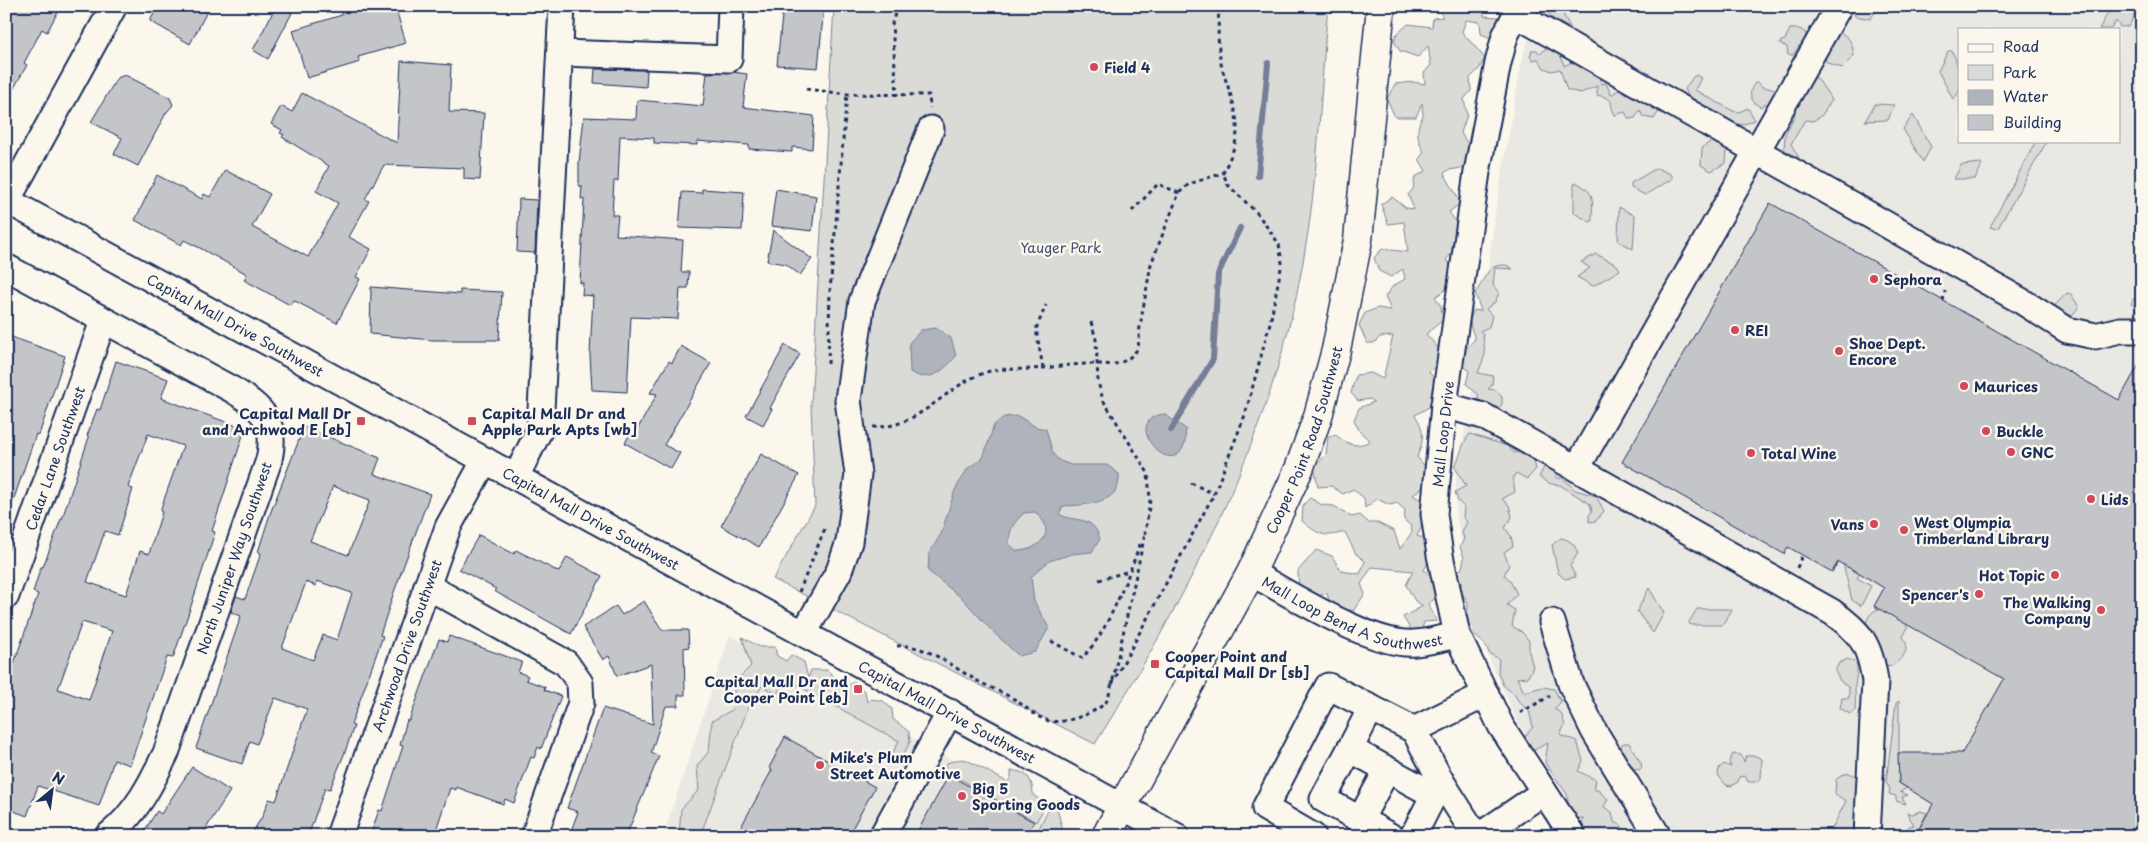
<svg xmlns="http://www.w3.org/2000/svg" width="2148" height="842" font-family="'Playpen Sans',sans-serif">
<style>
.built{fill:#eae8e2;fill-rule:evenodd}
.green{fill:#dadad7;stroke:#7a849a}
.water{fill:#afb3bb;stroke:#747e96;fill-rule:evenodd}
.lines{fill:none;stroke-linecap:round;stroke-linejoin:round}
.stream{stroke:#747e96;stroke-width:6}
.building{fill:#c3c5c9;stroke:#1b2f5e;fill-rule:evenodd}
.minor-casing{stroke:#1b2f5e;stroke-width:29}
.major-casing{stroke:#1b2f5e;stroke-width:31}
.path{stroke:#1b2f5e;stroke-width:3;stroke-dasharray:4 4;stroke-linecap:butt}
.minor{stroke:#fbf7ec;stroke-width:25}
.major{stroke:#fbf7ec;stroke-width:28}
.poi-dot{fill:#d1495b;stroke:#fbf7ec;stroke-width:2}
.labels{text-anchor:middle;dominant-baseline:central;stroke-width:5;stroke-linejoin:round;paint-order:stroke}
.poi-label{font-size:14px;font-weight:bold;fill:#1b2f5e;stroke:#fbf7ec;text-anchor:start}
.park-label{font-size:14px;fill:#415176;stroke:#fbf7ec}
.street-label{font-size:14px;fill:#1b2f5e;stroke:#fbf7ec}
</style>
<rect width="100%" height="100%" fill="#fbf7ec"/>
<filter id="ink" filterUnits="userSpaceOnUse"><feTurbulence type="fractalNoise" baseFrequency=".02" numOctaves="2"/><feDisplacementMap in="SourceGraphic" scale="10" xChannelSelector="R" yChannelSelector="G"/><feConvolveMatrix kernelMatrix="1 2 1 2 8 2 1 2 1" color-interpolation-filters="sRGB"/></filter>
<g filter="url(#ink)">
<g class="built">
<path d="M1544,6H2122L2142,18V836H1591L1518,723L1488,656L1468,575L1456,515V477L1471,399L1496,208L1520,71L1526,45ZM1959,29H2119V141H1959Z"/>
<polygon points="730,635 1060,821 1052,836 663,836"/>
</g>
<g class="green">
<path d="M834,6H1328C1320,91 1319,177 1303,262C1272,436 1188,596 1095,744L773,579L815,506L811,405Z"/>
<path d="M1436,6H1483L1484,16L1498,17L1503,27L1493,39L1481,34L1480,22L1466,20L1462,32L1485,58L1479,69L1470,78L1471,91L1464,99L1467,115L1461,133L1469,146V167L1449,170L1444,173L1461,203L1449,212C1466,235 1463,239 1446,260L1453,267L1447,289L1435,297L1441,306L1443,320L1426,334L1440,350L1441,361L1429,372L1437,382L1436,403L1415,415C1425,430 1424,441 1417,457L1428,470L1430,482L1413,495L1424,502L1427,517L1417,536L1426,539L1432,555L1424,570L1436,579L1441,594L1428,604L1437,621L1424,622L1421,633L1412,632L1403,617L1423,606L1415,601L1406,585L1413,571L1372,567L1361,584L1365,594L1353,611L1330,605L1327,593L1312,598L1299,593L1298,571L1316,550L1332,556L1341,571L1360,574L1365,561L1356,554L1345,532C1324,538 1319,535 1302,521L1303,505L1310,498L1322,505L1334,506L1352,517L1360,515L1369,523H1378L1394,531L1400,549L1412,532L1411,526L1404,520L1405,510L1397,503L1390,505L1377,499L1365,508L1364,498L1353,489L1343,494L1331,486L1318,487L1314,467L1326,455L1328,437L1336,435C1348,445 1356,448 1370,441L1360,432L1354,420L1359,408L1374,402L1370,399L1358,401L1351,393L1356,375L1371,373L1383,379L1393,336L1380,337L1374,343H1367L1359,325L1365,313L1378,308L1391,310L1385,297L1393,286L1405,279L1403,269L1391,277L1379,271L1374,258L1382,249L1408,252L1404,222L1388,224L1381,204L1392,197L1406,208L1414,209L1408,195L1413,189L1415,177L1426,171L1419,159L1424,152C1417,140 1415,128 1423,116L1422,103L1416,117H1395L1387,99L1395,84L1413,82L1425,84L1424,73L1431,65L1428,46L1418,57L1400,51L1394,41L1396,35L1408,24L1432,27L1433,18L1443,17Z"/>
<polygon points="1546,6 1568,6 1563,14 1571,29 1550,17"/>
<polygon points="1849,6 1880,6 1870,19 1855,16"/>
<polygon points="2108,6 2122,6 2133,12 2134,16 2129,26 2120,27 2116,21 2111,29 2099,29 2110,9"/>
<polygon points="1790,29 1800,29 1806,33 1805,43 1799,46 1793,55 1788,55 1787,47 1780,44 1781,41 1785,40"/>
<path d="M1838,32C1850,36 1853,44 1854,56L1842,68L1827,63L1822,50Z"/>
<path d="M1545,49C1558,50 1561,54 1564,66L1581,57L1602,76L1600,84L1606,83L1611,95L1624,86L1643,96L1644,104L1652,103L1659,111L1654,119L1643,117L1640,110L1635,118L1629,119L1625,112L1615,115C1607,101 1618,100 1597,95V86L1581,93L1567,90L1560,69L1552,71L1544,68L1538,59L1532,60L1530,56L1532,50H1537L1540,54Z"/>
<path d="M1948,51H1952C1958,63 1967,89 1953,99L1938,71Z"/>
<polygon points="1696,75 1701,78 1695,90 1733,111 1739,112 1748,108 1755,120 1742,125 1735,123 1688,96 1685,89 1693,77"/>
<polygon points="1807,77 1817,78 1832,100 1822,115 1813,121 1805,120 1791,144 1799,158 1797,158 1784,149 1785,134 1795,115 1788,108"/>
<path d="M1757,81L1762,87L1775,89L1780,95L1770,109L1765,103L1761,107C1749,102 1747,90 1757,81Z"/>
<polygon points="1875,104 1894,105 1888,120 1865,121"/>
<polygon points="1913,115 1931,147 1923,162 1903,129"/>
<polygon points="1715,138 1727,146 1726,163 1711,171 1701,165 1702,148"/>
<polygon points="2036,141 2047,141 1998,228 1996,229 1990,227"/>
<polygon points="1981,163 1982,165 1975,179 1954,179 1961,165"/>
<polygon points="1657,168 1672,175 1672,179 1645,195 1631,188 1631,183"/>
<path d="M1577,183C1597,193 1592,201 1592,221L1590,222L1574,213V184Z"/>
<polygon points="1619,207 1635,216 1633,249 1618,241"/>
<polygon points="1596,254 1617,265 1620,270 1593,286 1577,277 1590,268 1581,262"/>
<path d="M1506,265L1513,269L1495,268L1493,285L1499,293L1495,302L1486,309L1492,316L1489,327L1480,331L1483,334L1485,355L1478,373L1493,376L1492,385L1488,389L1496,390L1502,397V404L1496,411L1479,409L1477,401L1479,395L1466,384L1469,371L1462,364C1461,348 1467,349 1475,339C1471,327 1467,322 1474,310L1481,311L1475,293C1486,280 1485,264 1506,265Z"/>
<polygon points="2067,293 2071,294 2079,307 2068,320 2052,308"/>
<polygon points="2133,299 2142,300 2142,314 2135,310 2139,308 2131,304"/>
<path d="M1470,434L1507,446L1514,453L1522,451L1533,457L1536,469L1527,479L1516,473L1513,478L1515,492L1502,499L1509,505L1512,517L1505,528L1511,536L1513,546L1504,552L1509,565L1504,575L1509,579L1517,594L1507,605L1515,610L1512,626L1522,632L1529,641V652L1533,667L1528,677L1517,678L1524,692L1543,687L1554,689L1561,702L1554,709L1561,713L1565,725L1560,735L1577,741L1583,761L1578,771L1596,780L1594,789L1599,791L1608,799L1604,807L1612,812L1614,822L1621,825L1627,836H1586L1580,829L1584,818L1574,819L1569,810L1567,794L1545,763L1548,743L1530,752L1524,746L1525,736L1533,727L1529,711L1519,702L1514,694L1503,685L1498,673L1499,659L1489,653C1485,639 1476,641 1470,629C1465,621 1468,611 1468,602L1458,588L1462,583L1456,573L1462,568L1464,558L1460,547L1464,539L1462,532L1467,522L1463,517L1464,507L1458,501L1455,492L1466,486L1454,466C1462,455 1461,444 1470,434Z"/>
<polygon points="1544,467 1556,471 1556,478 1563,478 1575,490 1596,496 1604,511 1596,521 1589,522 1589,515 1592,511 1590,504 1560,485 1551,484 1539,477"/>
<path d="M1561,538C1571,540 1574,544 1578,553L1570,566L1576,577L1565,579L1558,573L1552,545Z"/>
<polygon points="1843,564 1859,574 1857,578 1871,586 1861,606 1852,600"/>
<polygon points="1649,588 1664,613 1653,633 1637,611"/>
<path d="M1887,606L1907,614V629L1903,637C1912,649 1902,659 1892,666L1879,664L1874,654L1879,644L1864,633C1866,616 1871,610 1887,606Z"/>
<polygon points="1697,609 1729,609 1732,610 1722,625 1690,625 1689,622"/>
<polygon points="742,637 760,647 775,647 777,656 786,661 791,655 804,662 808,678 811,670 827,670 838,680 843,690 854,681 865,692 867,702 871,699 883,701 892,709 893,719 909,732 910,742 900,761 891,756 899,741 786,679 777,694 762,686 748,708 700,836 679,836 681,809 699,790 697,766 709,751 712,721 732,710 735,682 751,666"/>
<path d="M1848,659L1856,663C1859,672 1855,680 1855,687C1855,694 1856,702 1855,711L1850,714L1840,708L1842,698H1849V688L1840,681L1835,671L1839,663Z"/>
<polygon points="1899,701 1899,783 1907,788 1900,792 1908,795 1902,797 1906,804 1896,801 1896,796 1889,794 1890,789 1886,782 1896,703"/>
<polygon points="1624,743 1629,743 1641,763 1642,767 1639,770 1633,769 1621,748 1621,745"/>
<polygon points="1733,754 1741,755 1744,762 1746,756 1756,756 1762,759 1761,778 1756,782 1748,782 1745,776 1739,777 1738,782 1731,786 1726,785 1718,775 1719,768 1724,764 1731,767 1729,762"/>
<path d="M960,759L967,760L1007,782L1011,778V771C1027,770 1033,780 1033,795L1046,804L1036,822L953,775L951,777L942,772L947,763Z"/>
<polygon points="1849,773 1858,777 1856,820 1852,836 1828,836 1846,801 1835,794 1836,780 1841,775"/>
<polygon points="1050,807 1057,808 1064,836 1035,836"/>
<polygon points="1920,811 1927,813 1915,836 1893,835 1900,834 1900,828 1905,833 1909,826 1914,825 1907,813 1913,814"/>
</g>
<g class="water">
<path d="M936,328L951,338L956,356C944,371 928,384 910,372L909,343L921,330Z"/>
<path d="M1164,414L1186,429C1185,434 1186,441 1184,445C1171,482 1119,419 1164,414Z"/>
<path d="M1018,416L1036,427L1046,429L1053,454L1060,461L1071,465H1107L1119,474C1122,505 1085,505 1063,506L1059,514C1076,524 1092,513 1100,539L1092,552L1072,554L1049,561L1031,577L1034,601L1049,628L1035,652L1019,656L991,630L962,598L928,571L929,553L941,534L955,490L968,468L983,458L994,425L1004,417ZM1035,512C1058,531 1041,550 1017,551L1009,544C1009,530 1013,523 1024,513Z"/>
</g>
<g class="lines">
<g class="stream">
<polyline points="1258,176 1268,63"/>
<polyline points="1171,430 1213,359 1218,274 1240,228"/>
</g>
</g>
<g class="building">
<polygon points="6,6 61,6 47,32 42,29 24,63 27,65 6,102"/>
<polygon points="158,6 210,6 190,44 150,21"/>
<polygon points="276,6 292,13 268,59 253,50"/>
<polygon points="353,6 395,6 406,43 358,57 360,62 307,78 293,30 342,15 340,10"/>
<polygon points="783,6 824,6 818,68 777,65"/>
<polygon points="401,61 451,65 449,112 484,113 480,180 464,179 464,168 384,165 365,199 369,201 349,237 371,249 356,277 360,279 337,323 293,300 290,305 244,280 247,274 198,247 184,240 181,245 135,220 157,175 202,199 204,194 210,197 225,170 270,194 252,227 308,257 338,203 316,191 329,166 282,137 284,135 280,133 282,130 271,124 281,106 292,112 302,93 397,143"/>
<polygon points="595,69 647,70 646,87 594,83"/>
<polygon points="733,72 747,74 743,107 814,116 812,149 792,147 792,152 749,149 749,145 697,141 697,145 654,143 654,138 620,136 618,181 614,181 612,215 618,215 616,235 683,240 681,272 689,272 688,288 680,288 678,319 631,317 627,392 592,390 590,355 593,296 582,295 583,283 580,283 584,199 581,199 582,186 579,186 579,163 584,117 636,119 637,100 703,106 707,73"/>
<polygon points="125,75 170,98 173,105 166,113 138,166 114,154 122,138 91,122 117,78"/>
<polygon points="702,189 744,192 742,230 679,228 682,192 702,193"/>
<polygon points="776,189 816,196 812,231 771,226"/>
<polygon points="519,199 537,200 535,253 517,252"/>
<polygon points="1770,203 2119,400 2142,359 2142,836 1915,836 1933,804 1899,783 1898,753 1962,753 2004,679 1874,606 1884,588 1861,574 1838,562 1832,572 1788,547 1784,554 1622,462"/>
<polygon points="773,230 812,259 800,275 786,264 767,261"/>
<polygon points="371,287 460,294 460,290 502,292 499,340 432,340 370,334"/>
<polygon points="6,335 65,356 39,435 36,434 9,513 6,512"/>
<polygon points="785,345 800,354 770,408 772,409 763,425 746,416"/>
<polygon points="681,346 711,363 664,445 680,453 671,469 625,443 633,428 637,430 657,394 650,393 669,361 672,363"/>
<path d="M116,361L168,379L161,398L245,429L212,531L215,532L190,609L173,658L167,657L130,765L114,760L99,806L38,786L27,816L6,808V671L11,672L38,594L33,592L41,567H43L61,519H62L89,437L87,436L97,409L100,410ZM148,434L183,446L160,511L162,512L149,554L140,551L126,595L87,582L105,531L118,535L133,489L128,487ZM82,622L112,631L89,700L58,689Z"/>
<path d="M304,427L380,458L374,474L430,494L394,592L380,635L383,636L351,725L354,726L345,752L330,789L325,788L308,836H250L262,817L269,799L276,801L307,709L275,698L257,744L250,741L242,764L196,748L241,616L231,612L236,596L245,599L261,553L258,552L270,514ZM333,486L370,500L348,555L310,541ZM317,581L352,593L337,640L323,635L313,660L282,648L306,582L316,586Z"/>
<polygon points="761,454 799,475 759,547 721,526"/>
<polygon points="479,535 514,554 516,550 559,572 567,557 602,576 571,634 494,591 496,589 459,569"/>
<polygon points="644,601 662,630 688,630 689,647 684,648 685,695 678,695 678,706 666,706 651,753 659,756 626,836 569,836 578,812 567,808 603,708 653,724 651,664 617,676 609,656 603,660 583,627 616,606 622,615"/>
<polygon points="449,636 522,662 518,672 528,676 526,680 545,687 544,690 561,696 541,749 538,747 534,758 531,757 514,803 505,799 503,804 456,787 456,790 450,788 434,836 370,836 379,810 382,811 403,746 400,745 407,720 409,721 439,639 447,642"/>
<polygon points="785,737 875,787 848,836 736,836 772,770 769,768"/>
<polygon points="192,767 230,791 201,836 141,836 157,811 161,814"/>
<polygon points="949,775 1034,822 1026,836 915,836"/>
</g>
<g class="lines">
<g class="minor-casing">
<g id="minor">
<polyline points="1520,6 1505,36 1498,63 1477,172 1444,405 1434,514 1440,555 1457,635 1501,726 1573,836"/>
<polyline points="1515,14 2023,302 2067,330 2095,336 2120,330 2142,330"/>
<polyline points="561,53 729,59 731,6"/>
<path id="s1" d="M6,200L1176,836"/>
<polyline points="7,201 114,6"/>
<path d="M6,267L233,390C264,409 277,422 269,460L166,753C151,784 136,814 108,836"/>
<path d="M1444,405L1483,416L1832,612C1861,632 1870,645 1875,681L1867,836"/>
<polyline points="1577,468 1839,6"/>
<polyline points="516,477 540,429 562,6"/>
<path id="s2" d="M1251,573C1291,594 1372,647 1415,643C1429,642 1443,638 1457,635"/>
<polyline points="427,586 566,663 580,683 581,703 534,836"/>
<path id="s3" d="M6,596L103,321"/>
<polyline points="1552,622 1571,684 1594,731 1658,836"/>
<polyline points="804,633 839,571 849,542 858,474 848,400 862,301 931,129"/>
<polyline points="1371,708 1350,749 1434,795"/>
<polyline points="1414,730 1441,781 1476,836"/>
<polyline points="1350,749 1323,799 1390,836"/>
<polyline points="1360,820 1387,770"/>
<path id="s4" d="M339,836L448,527L485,460"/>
<polyline points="882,836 950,712"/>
<polyline points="1313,836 1265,808 1328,686 1414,730 1486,694"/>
<polyline points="1413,836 1441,781"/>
<polyline points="1479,836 1544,792"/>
</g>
</g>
<g class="major-casing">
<g id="major">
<path id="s5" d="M1106,836L1251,573L1299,469L1318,416L1336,350L1358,240L1381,6"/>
</g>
</g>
<g class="path">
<polyline points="897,6 892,24 897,95"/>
<polyline points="1709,6 1710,8"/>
<polyline points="806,89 847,94 929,95 930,108"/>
<polyline points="1132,211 1158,184 1179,193"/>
<polyline points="1943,301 1945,291"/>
<polyline points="1091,322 1096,339 1098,382 1103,400 1148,473 1150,500 1145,534"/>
<polyline points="828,364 830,291 847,94"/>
<polyline points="1043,368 1036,329 1046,305"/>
<path d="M873,427C919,429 945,386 984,373C1000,367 1014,370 1030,369C1050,368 1070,364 1090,364C1102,363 1112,367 1124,361C1129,359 1134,353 1138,349L1140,326L1151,264L1179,193L1189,184L1223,173C1229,160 1236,147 1237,132C1238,110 1228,89 1222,68C1217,47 1218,27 1219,6"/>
<polyline points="1191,483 1214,494"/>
<polyline points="1797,568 1802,555"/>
<polyline points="1099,580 1129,571"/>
<polyline points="799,592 826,526"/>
<path d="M1051,641L1082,658C1109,631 1127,578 1141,542"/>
<path d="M897,646C926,643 952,667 976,680C988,687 1002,692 1014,699C1025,706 1033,715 1046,720C1060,726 1095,714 1106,702C1109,698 1110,689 1112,684L1145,534"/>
<polyline points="1112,684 1214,494 1245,415 1270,323 1282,263 1279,244 1257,213 1228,185 1223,173"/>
<polyline points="1520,713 1550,696"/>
</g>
<use href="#minor" class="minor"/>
<use href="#major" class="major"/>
</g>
</g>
<g class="poi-dot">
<circle cx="1094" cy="67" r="5"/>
<circle cx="1874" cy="279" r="5"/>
<circle cx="1735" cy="330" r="5"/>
<circle cx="1839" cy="351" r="5"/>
<circle cx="1964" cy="386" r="5"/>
<rect x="356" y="416" width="10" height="10" rx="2.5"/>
<rect x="467" y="416" width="10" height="10" rx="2.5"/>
<circle cx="1986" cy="431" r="5"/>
<circle cx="2011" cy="452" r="5"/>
<circle cx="1751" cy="453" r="5"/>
<circle cx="2091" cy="499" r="5"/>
<circle cx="1874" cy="524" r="5"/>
<circle cx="1904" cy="530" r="5"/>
<circle cx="2055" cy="575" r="5"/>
<circle cx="1979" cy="594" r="5"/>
<circle cx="2101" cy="610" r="5"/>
<rect x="1150" y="659" width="10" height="10" rx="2.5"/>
<rect x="853" y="684" width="10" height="10" rx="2.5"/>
<circle cx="820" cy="765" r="5"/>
<circle cx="962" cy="796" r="5"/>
</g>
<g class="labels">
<g class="poi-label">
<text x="1104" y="67">Field 4</text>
<text x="1884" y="279">Sephora</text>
<text x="1745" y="330">REI</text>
<text x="1849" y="343">Shoe Dept.<tspan x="1849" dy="16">Encore</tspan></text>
<text x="1974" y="386">Maurices</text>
<text x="351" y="413" text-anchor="end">Capital Mall Dr<tspan x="351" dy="16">and Archwood E [eb]</tspan></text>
<text x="482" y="413">Capital Mall Dr and<tspan x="482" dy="16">Apple Park Apts [wb]</tspan></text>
<text x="1996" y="431">Buckle</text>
<text x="2021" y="452">GNC</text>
<text x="1761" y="453">Total Wine</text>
<text x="2101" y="499">Lids</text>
<text x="1914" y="522">West Olympia<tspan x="1914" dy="16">Timberland Library</tspan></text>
<text x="1864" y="524" text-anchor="end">Vans</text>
<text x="2045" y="575" text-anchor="end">Hot Topic</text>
<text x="1969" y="594" text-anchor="end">Spencer's</text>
<text x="2091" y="602" text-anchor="end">The Walking<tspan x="2091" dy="16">Company</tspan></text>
<text x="1165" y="656">Cooper Point and<tspan x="1165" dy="16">Capital Mall Dr [sb]</tspan></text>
<text x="848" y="681" text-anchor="end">Capital Mall Dr and<tspan x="848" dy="16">Cooper Point [eb]</tspan></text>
<text x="830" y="757">Mike's Plum<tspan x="830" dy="16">Street Automotive</tspan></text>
<text x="972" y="788">Big 5<tspan x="972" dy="16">Sporting Goods</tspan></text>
</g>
<g class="park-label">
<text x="1061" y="247">Yauger Park</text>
</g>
<g class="street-label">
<text stroke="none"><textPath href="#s1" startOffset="261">Capital Mall Drive Southwest</textPath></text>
<text transform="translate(1443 434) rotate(-84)">Mall Loop Drive</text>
<text stroke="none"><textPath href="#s5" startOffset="444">Cooper Point Road Southwest</textPath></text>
<text stroke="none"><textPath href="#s3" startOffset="146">Cedar Lane Southwest</textPath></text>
<text stroke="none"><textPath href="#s1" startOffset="666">Capital Mall Drive Southwest</textPath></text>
<text transform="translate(234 558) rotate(-71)">North Juniper Way Southwest</text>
<text stroke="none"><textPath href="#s2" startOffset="111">Mall Loop Bend A Southwest</textPath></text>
<text stroke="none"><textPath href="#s4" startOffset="202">Archwood Drive Southwest</textPath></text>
<text stroke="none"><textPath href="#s1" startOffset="1071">Capital Mall Drive Southwest</textPath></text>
</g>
</g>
<rect width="2148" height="842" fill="none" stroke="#fbf7ec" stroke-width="25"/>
<rect x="12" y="12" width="2123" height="817" fill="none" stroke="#1b2f5e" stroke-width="2" filter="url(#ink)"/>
<rect x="1958" y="28" width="162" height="115" fill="#fbf7ec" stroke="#a1a7b3"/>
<rect x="1968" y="44" width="25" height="8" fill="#fbf7ec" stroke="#a1a7b3"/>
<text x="2003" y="52" font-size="15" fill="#1b2f5e">Road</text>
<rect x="1968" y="65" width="25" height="15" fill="#dadad7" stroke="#a1a7b3"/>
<text x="2003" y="78" font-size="15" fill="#1b2f5e">Park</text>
<rect x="1968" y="90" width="25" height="15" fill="#afb3bb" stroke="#a1a7b3"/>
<text x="2003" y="102" font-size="15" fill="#1b2f5e">Water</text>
<rect x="1968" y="115" width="25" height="15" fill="#c3c5c9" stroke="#a1a7b3"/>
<text x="2003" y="128" font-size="15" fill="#1b2f5e">Building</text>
<g transform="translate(52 790) rotate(29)" stroke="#fbf7ec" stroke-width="4" paint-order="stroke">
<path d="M0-4L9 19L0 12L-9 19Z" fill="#1b2f5e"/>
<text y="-8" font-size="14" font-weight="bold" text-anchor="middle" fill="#1b2f5e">N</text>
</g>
</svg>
